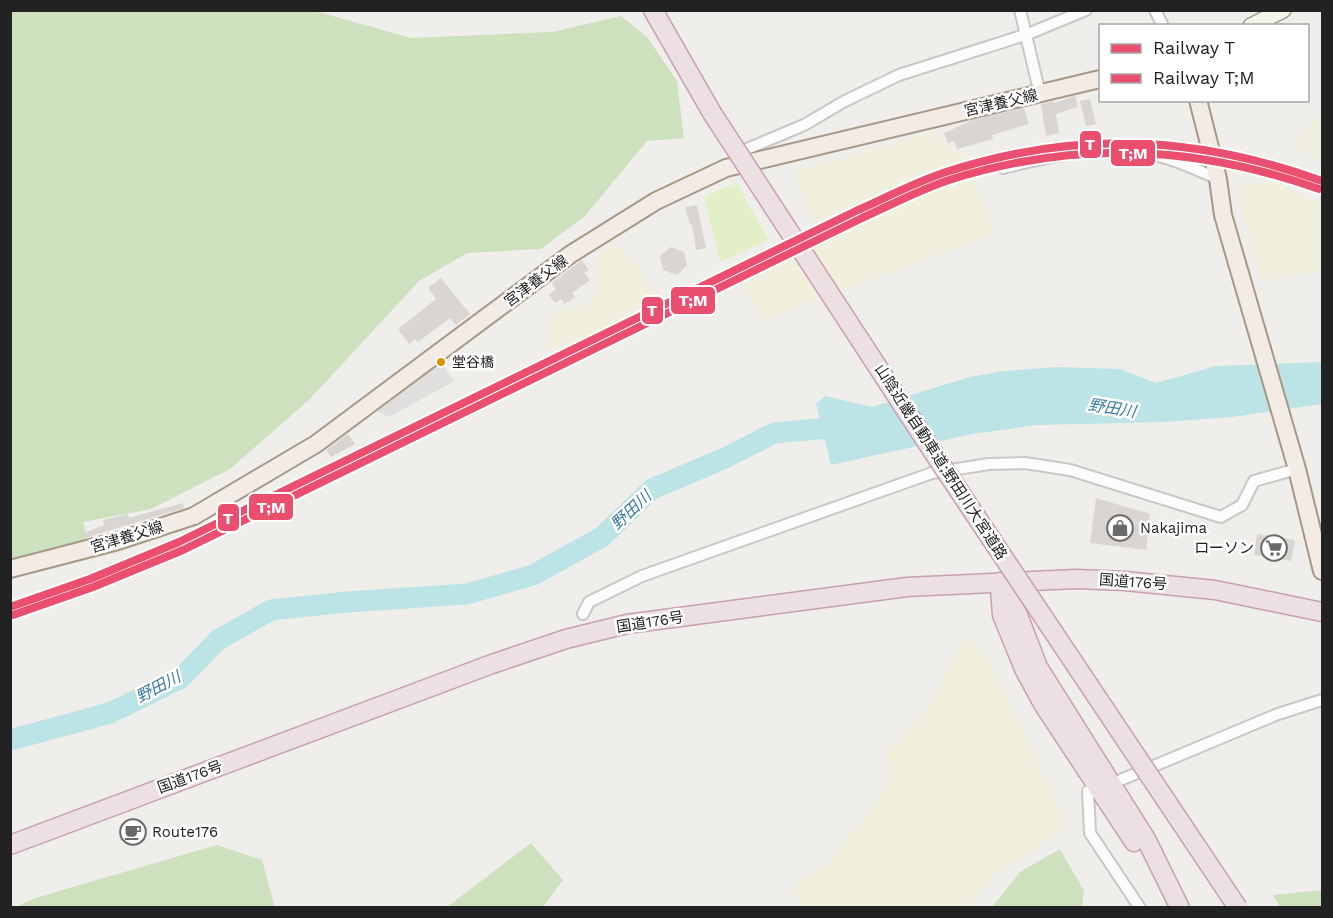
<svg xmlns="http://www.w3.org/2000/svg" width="1333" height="918" font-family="'Work Sans','Noto Sans JP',sans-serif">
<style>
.farmland{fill:#f1f0dd}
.grass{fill:#e2efc7}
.forest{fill:#cee1be}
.parking{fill:#e0dfde}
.water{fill:#bce3e6}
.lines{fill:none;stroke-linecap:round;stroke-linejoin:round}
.river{stroke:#bce3e6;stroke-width:21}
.building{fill:#d8d5d3}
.street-casing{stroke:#c9c8c7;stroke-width:14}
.secondary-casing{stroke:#9c9b81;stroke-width:18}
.primary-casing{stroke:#a79886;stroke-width:20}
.highway-casing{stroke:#c89fb1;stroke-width:21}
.street{stroke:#fdfcfc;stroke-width:10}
.secondary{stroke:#f5f4ec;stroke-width:15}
.primary{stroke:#f3ebe6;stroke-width:16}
.highway{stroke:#ede0e3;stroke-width:18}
.highway-bridge-casing{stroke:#c89fb1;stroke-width:21;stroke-linecap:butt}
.highway-bridge{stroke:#ede0e3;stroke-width:18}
.rail-1-casing{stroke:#fff;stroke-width:12}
.rail-2-casing{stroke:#fff;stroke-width:12}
.rail-1{stroke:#ea4f6f;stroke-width:8}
.rail-2{stroke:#ea4f6f;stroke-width:8}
.bus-dot{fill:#d79205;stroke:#fff;stroke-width:2}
.labels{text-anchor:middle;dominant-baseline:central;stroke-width:5;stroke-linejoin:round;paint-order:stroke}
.bus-label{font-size:14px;fill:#222;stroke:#fff;text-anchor:start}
.street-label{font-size:15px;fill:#222;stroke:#fff}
.poi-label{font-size:15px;fill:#222;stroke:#fff;text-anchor:start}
.water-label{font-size:16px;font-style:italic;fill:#3c7ca2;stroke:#fff}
.line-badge{stroke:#fff;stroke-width:2}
.badge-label{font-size:16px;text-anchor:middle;font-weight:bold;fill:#fff}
</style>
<rect width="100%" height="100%" fill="#f0eeeb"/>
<g class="farmland">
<polygon points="1322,112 1322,161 1292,146"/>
<polygon points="934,132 953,151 963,152 970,159 929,171 813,223 794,172"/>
<polygon points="973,176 995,234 761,320 743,285 903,202"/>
<polygon points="1275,182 1322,205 1322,270 1262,281 1237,186"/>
<polygon points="608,245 621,249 638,266 656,298 582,340 545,350 551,315 592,302 596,289 598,258"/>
<polygon points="965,635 989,661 1068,826 989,879 969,907 801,907 793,886 826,865 887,789 888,751 932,704"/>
</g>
<polygon class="grass" points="736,183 769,240 720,262 704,197"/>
<g class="forest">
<polygon points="11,11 315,11 411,38 552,32 621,16 647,37 677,81 684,138 647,141 585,216 541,249 467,253 419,281 309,400 230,469 151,509 83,522 88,545 11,563"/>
<polygon points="531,843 563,880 543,907 447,907"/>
<polygon points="217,845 262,860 275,907 16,907 35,898"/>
<polygon points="1060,849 1084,891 1082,907 992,907 1020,872"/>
<polygon points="1322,890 1322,907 1280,907 1273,895"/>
</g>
<polygon class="parking" points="441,362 454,381 389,417 378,411"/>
<polygon class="water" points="1322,362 1322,404 1232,417 1165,422 1037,425 972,434 831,465 816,404 825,396 872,407 970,377 1003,371 1058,367 1120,369 1156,383 1216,366"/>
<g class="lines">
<polyline class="river" points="10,740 110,713 181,678 218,640 271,610 347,602 467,594 533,575 602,537 652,489 725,458 774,433 850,426"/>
</g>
<g class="building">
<polygon points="1075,96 1078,107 1056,114 1059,133 1046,136 1041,104 1053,101 1054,103"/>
<polygon points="1090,99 1096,124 1086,126 1080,101"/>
<polygon points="1024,108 1029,124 992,135 993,139 957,149 954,141 948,143 944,133 973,120"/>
<polygon points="697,205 706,248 696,250 692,225 690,225 685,207"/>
<polygon points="671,247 684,252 687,265 677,275 663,270 660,256"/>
<polygon points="582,260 589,270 584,273 590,280 572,293 575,297 565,304 561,299 555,303 549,295 556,289 552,283"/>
<polygon points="441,278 470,314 456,325 450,318 418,342 415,339 409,344 398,329 436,299 428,288"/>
<polygon points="348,434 355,444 331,457 326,450"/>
<polygon points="1096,498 1150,514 1146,550 1090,543"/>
<polygon points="183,503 184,508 85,538 83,533 104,525 103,520 128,514 129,518"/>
<polygon points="1257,534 1295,540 1291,561 1254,555"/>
<polygon points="121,824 145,824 145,841 120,840"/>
</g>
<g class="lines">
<g class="street-casing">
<g id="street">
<polyline points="1020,10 1040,94"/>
<polyline points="1155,10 1163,26"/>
<polyline points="737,158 747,149 804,125 845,101 899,75 1028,34 1086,10"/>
<path d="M1003,168C1055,155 1108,143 1162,157C1181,162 1200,171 1218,179"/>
<polyline points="583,614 589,602 642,576 932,473 989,464 1025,463 1070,470 1221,517 1242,505 1254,481 1297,469"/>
<polyline points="1118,781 1278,714 1322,700"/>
<polyline points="1093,789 1088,791 1090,833 1140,908"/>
</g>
</g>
<g class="secondary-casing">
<polyline id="secondary" points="1251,26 1283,10"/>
</g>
<g class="primary-casing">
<g id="primary">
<polyline points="1198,100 1218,179 1223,215 1297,469 1322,571"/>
<polyline points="10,569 118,541 194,516 316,444 571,254 656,201 726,168 1100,79"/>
</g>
</g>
<g class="highway-casing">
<g id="highway">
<polyline points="653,10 712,113"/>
<polyline points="1000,582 1018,615 1038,667 1146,839 1180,908"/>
<polyline points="1000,588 1002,615 1025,671 1043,704 1134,842"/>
<polyline points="10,845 492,664 566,639 627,624 907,587 1076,579 1125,581 1215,590 1322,612"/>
</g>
</g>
<use href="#street" class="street"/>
<use href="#secondary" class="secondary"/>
<use href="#primary" class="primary"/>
<use href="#highway" class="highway"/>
<g class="highway-bridge-casing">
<polyline id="highway-bridge" points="712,113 937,458 1238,908"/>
</g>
<use href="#highway-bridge" class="highway-bridge"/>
<g class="rail-1-casing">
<path id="rail-1" d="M10,607L90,579L179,542L858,210C887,197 916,182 946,172C1076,130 1194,135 1322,181"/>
</g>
<g class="rail-2-casing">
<path id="rail-2" d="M13,615L93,587L183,550L862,218C891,205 919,190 949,180C1076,140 1194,145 1319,189"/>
</g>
<use href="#rail-1" class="rail-1"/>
<use href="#rail-2" class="rail-2"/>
</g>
<defs>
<g id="shop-ring" transform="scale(1.35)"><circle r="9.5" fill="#fff" stroke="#6a6968" stroke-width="1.5"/><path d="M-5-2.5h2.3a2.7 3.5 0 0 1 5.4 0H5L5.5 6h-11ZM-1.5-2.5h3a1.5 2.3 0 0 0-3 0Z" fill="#6a6968"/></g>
<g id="supermarket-ring" transform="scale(1.35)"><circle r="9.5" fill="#fff" stroke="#6a6968" stroke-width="1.5"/><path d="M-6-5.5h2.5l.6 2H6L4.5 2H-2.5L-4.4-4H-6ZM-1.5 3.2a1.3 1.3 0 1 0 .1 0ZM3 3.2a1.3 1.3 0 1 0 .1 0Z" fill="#6a6968"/></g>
<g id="cafe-ring" transform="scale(1.35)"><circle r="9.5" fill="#fff" stroke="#6a6968" stroke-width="1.5"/><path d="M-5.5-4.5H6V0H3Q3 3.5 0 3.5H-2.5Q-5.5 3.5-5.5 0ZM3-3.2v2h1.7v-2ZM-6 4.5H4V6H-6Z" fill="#6a6968"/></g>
</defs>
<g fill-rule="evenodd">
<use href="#shop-ring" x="1120" y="528"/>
<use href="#supermarket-ring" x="1274" y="548"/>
<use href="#cafe-ring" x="133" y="832"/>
</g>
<circle class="bus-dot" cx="441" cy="362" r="5"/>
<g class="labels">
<g class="bus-label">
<text x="452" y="362">堂谷橋</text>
</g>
<g class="street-label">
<text transform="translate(1001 103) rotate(-13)">宮津養父線</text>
<text transform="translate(536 281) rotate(-37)">宮津養父線</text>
<text transform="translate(941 462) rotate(57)">山陰近畿自動車道;野田川大宮道路</text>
<text transform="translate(127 537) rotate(-17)">宮津養父線</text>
<text transform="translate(1133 582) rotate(4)">国道176号</text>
<text transform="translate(650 622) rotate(-9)">国道176号</text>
<text transform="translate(190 777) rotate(-20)">国道176号</text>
</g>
<g class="poi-label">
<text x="1140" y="528">Nakajima</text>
<text x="1254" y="548" text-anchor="end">ローソン</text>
<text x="152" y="832">Route176</text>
</g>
<g class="water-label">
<text transform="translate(1112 408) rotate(9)">野田川</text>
<text transform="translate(631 510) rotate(-43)">野田川</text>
<text transform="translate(158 687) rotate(-28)">野田川</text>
</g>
</g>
<g class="line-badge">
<rect x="1079" y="130" width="23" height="29" rx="6" fill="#ea4f6f"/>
<rect x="1110" y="139" width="46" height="28" rx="6" fill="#ea4f6f"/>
<rect x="670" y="286" width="46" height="29" rx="6" fill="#ea4f6f"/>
<rect x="641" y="296" width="23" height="29" rx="6" fill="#ea4f6f"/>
<rect x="248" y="493" width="46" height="28" rx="6" fill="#ea4f6f"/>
<rect x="217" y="503" width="23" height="29" rx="6" fill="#ea4f6f"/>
</g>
<g class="badge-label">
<text x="1090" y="150">T</text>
<text x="1133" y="159">T;M</text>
<text x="693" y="306">T;M</text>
<text x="652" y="316">T</text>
<text x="271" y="513">T;M</text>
<text x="228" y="524">T</text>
</g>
<rect width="1333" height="918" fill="none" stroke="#222222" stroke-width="24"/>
<rect x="1099" y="24" width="210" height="78" fill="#ffffff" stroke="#a7a7a7" stroke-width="1.5"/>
<rect x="1111" y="44" width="30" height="9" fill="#ea4f6f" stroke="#a7a7a7" stroke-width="1.5"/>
<text x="1153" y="54" font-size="18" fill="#222222">Railway T</text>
<rect x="1111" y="74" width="30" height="9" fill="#ea4f6f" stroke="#a7a7a7" stroke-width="1.5"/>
<text x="1153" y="84" font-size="18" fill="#222222">Railway T;M</text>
</svg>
